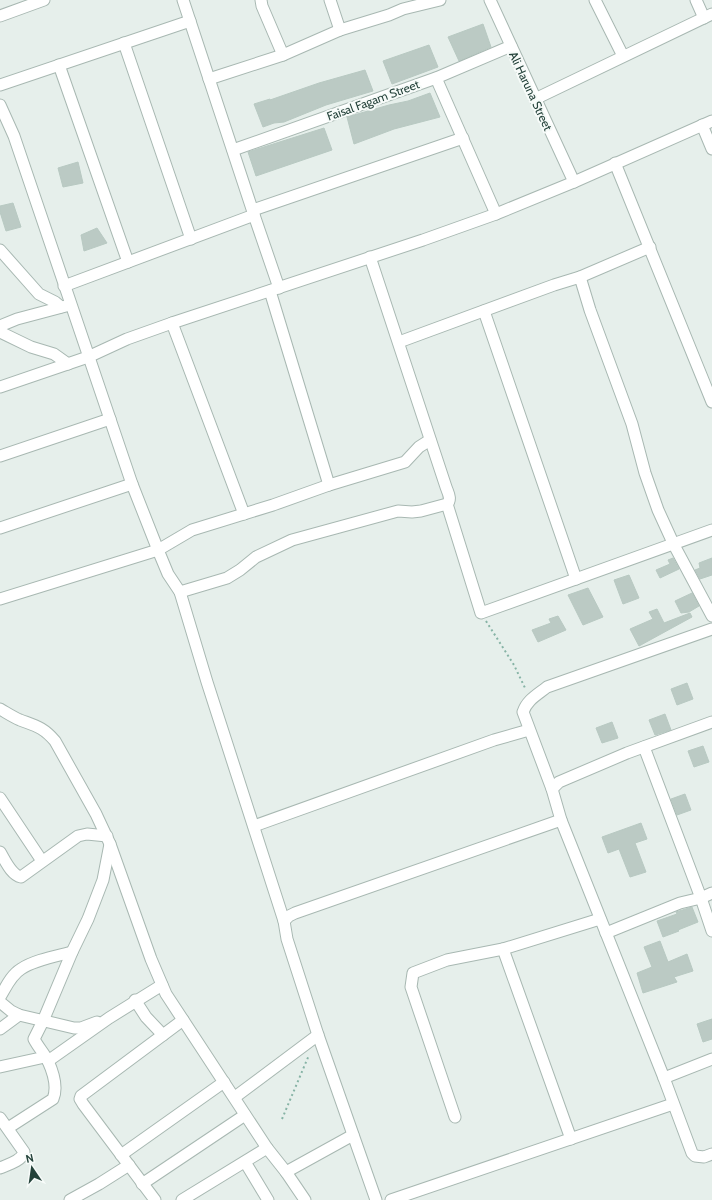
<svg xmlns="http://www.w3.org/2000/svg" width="712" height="1200" font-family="Cabin,sans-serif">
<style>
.building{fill:#bbcac4;stroke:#b8c9c2}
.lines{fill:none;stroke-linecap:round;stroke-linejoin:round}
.street-casing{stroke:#a8b8b2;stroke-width:13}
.path{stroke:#86b3a5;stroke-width:2;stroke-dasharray:2 3;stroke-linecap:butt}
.street{stroke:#fff;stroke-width:11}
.labels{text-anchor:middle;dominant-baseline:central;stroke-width:4;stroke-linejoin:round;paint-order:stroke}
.street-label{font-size:12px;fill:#24423a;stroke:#f7fbf9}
</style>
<rect width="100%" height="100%" fill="#e6efeb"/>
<g class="building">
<polygon points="483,24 491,47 459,61 448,37"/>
<polygon points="429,45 438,67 392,84 383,61"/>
<polygon points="365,70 373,91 326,105 284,122 274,123 263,127 254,104 270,99 270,100 319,83"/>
<polygon points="430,93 440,117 394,129 354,144 347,117 389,105 408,101"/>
<polygon points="324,128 332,150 256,176 248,152"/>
<polygon points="78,162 83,183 63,187 58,168"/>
<polygon points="13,203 21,227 6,231 0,212 0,206"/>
<polygon points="97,228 107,243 84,251 81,235"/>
<polygon points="673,558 679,569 660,578 656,570 670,564 668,560"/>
<polygon points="712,558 712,575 700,579 695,570 700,568 699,563"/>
<polygon points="629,575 639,598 623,604 614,580"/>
<polygon points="588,588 603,617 583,625 568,595"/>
<polygon points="692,593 699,606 689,612 681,613 675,601"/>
<polygon points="657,609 664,623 690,613 692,617 639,646 630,629 653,619 649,612"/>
<polygon points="558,616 566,630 538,642 532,630 551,623 549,619"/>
<polygon points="687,683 693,699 677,705 671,689"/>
<polygon points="665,714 671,730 655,735 649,720"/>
<polygon points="612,722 618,738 602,743 596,728"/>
<polygon points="703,746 709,762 694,767 688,751"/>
<polygon points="685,794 691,810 677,815 671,799"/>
<polygon points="641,823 647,839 635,843 646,872 630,877 619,849 608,853 602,837"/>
<polygon points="692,907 698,922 678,930 679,931 663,937 657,921 677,914 676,912"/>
<polygon points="660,941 668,962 687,954 693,971 674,977 677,982 643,993 637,973 652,967 644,947"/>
<polygon points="712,1019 712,1039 703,1042 697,1024"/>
</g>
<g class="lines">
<g class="street-casing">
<g id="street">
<polyline points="183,0 254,215 279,288"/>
<polyline points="261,0 262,6 283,55"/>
<polyline points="330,0 340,30"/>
<polyline points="490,0 574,182"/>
<polyline points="595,0 623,56"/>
<polyline points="696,0 704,18"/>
<polyline points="0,16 44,0"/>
<polyline points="124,43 191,239"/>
<polyline points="59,65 128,262"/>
<polyline points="436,78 496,214"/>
<polyline points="209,79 283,55 340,30 389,15 403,9 440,0"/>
<polyline points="0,85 190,21"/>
<polyline points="535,99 712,14"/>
<polyline points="0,105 14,136 132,484 158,550 168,574 180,592 207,682 284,921"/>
<polyline points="702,125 712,149"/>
<polyline points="233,150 436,78 511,46"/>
<polyline points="615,163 712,402"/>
<polyline points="253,210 463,138"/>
<polyline points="0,250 39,294 55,302 61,307"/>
<polyline points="580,277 650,247"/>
<polyline points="64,286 254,215"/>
<polyline points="270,291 329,485"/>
<polyline points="484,311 576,579"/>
<polyline points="172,323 244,514"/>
<polyline points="0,326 17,319 66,306"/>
<polyline points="0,332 31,347 54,354 68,364"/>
<polyline points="399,342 554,285 580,277 590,310 632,424 645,473 658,510 674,545 712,616"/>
<polyline points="0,387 88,357 127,339 172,323 423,240 496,214 574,182 712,121"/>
<polyline points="0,456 110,419"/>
<polyline points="447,504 481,613 712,530"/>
<polyline points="0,528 132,484"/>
<path d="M180,592L227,578L240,570L256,557L292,540L398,511L412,512L421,511L447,504C452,499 448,493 446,487L370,257"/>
<polyline points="0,599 158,550 192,530 273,505 329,485 405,462 419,447 430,440"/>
<path d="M712,629L547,687C537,695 527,700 523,712L552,789L561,820L664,1078L692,1153L695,1156L704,1157L712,1154"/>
<path d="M0,709C7,713 13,717 20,720C36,726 43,727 55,741L96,814L110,844L151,959L166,994L267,1148L286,1172L305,1200"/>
<polyline points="644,747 701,898 712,893"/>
<polyline points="552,789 559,782 627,753 712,722"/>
<polyline points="0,798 42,861"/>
<polyline points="254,826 494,740 529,730"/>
<path d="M0,852C5,860 11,875 21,877L78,836L87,834L107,836"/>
<polyline points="606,933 680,903 701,898 712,931"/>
<path d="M0,997C6,987 11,975 21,969C34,960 57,956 72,952"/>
<polyline points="135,1000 146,1017 163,1035"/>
<polyline points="0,1002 11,1011 19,1015 74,1028 81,1028 97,1022"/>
<polyline points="0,1029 19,1015"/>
<polyline points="48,1061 109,1018 162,985"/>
<polyline points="0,1067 45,1057"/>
<polyline points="664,1078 712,1059"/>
<polyline points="235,1097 318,1035"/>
<polyline points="455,1117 411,987 413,973 447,960 503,949"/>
<path d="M0,1118L24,1152C22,1161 7,1165 0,1168"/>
<path d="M8,1128L53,1099C58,1087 53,1072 48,1061C44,1053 38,1047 34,1039L43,1021L72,952L88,919L103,880L110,844"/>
<polyline points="571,1139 503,949 600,919"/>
<polyline points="121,1155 224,1082"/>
<polyline points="245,1162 268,1200"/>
<polyline points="286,1172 353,1135"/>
<polyline points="142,1184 245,1115"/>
<polyline points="70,1200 99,1184 129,1165"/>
<polyline points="155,1200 83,1104 80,1099 81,1096 183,1020"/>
<polyline points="182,1200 267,1148"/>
<polyline points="376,1200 318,1035 287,939 284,921 289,916 295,913 561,820"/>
<polyline points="391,1200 673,1104"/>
</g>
</g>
<g class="path">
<polyline points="486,621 514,665 526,690"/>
<polyline points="282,1119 309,1055"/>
</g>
<use href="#street" class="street"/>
</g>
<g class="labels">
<g class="street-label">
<text transform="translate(531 91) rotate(65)">Ali Haruna Street</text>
<text transform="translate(373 100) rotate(-20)">Faisal Fagam Street</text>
</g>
</g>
<g transform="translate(32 1168) rotate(347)" stroke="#f7fbf9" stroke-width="3" paint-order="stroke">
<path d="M0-3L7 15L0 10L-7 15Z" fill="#24423a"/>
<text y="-6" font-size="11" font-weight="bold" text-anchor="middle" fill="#24423a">N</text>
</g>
</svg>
